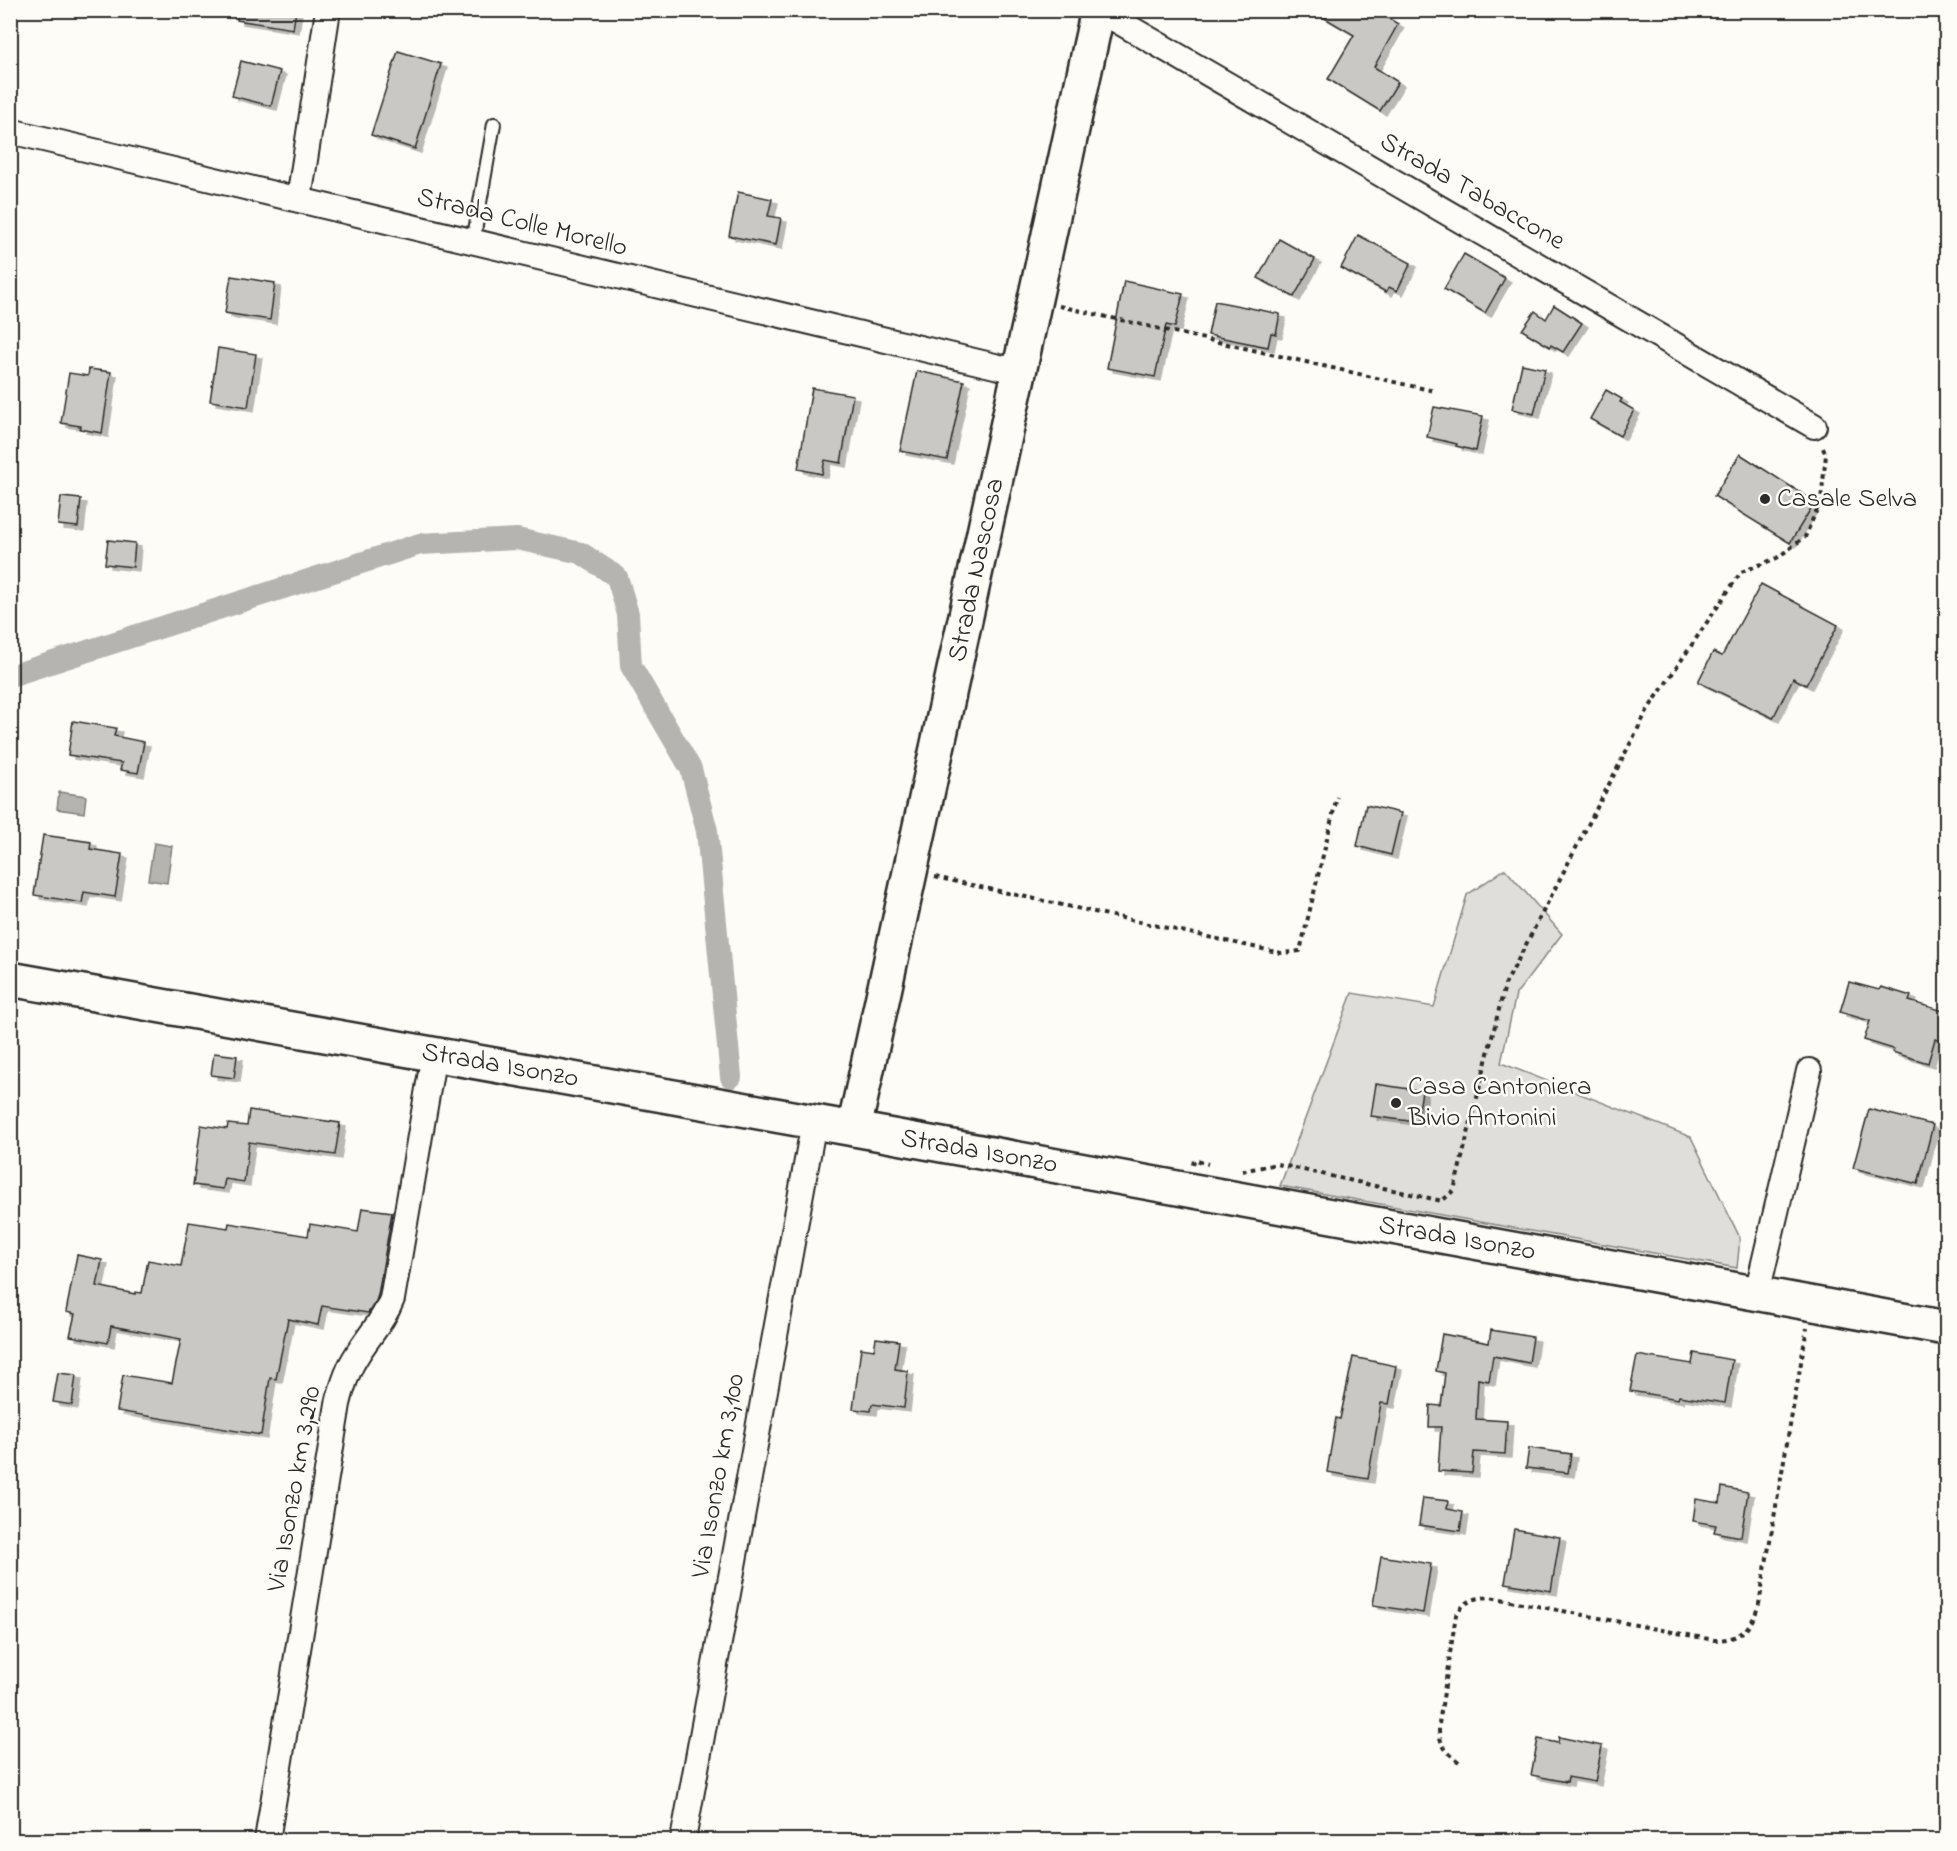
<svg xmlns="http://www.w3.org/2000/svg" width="1957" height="1851" font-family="'Indie Flower',sans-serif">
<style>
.green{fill:#dfdeda;stroke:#858482;stroke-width:1.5}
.water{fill:#b5b4b1;stroke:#7e7d7b;stroke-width:1.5}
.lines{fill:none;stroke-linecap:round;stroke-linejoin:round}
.canal{stroke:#b5b4b1;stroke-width:22}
.building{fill:#c9c8c4;stroke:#2b2b2b;stroke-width:1.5;filter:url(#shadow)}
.lane-casing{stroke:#2b2b2b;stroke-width:16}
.street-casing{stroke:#2b2b2b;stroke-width:28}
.secondary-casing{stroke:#2b2b2b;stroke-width:38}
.path{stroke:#2b2b2b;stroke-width:4;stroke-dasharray:4.5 4.5;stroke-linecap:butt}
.lane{stroke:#fdfcf7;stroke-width:12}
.street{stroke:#fdfcf7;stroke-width:24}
.secondary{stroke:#fdfcf7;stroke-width:33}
.poi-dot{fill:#2b2b2b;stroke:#fdfcf7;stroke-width:2}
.labels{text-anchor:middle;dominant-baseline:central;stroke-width:5;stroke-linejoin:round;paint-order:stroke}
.street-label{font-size:27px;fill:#2b2b2b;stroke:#fdfcf7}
.poi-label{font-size:27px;fill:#2b2b2b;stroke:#fdfcf7;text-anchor:start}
</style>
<defs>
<filter id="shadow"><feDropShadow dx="6" dy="4" stdDeviation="0" flood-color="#0004"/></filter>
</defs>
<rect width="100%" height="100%" fill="#fdfcf7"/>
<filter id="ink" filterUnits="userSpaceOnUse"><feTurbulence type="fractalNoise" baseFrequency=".0167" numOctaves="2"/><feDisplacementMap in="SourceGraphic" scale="12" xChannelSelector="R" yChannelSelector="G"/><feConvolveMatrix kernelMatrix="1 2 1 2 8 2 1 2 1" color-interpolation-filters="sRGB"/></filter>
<g filter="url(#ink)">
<polygon class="green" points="1505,869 1562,934 1516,994 1501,1063 1691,1137 1740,1238 1737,1268 1280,1186 1352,993 1434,1007 1467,895"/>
<g class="water">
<polygon points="59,792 86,796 84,813 57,809"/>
<polygon points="154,843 172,846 167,883 148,880"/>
</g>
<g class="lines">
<polyline class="canal" points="10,676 420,544 517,539 581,553 617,577 628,614 631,666 691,769 707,831 731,1077"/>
</g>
<g class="building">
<polygon points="238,10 296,10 293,29 237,20"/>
<polygon points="1311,10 1375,10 1398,24 1374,67 1398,82 1380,111 1328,79 1354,35"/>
<polygon points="398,51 441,64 415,149 371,135"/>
<polygon points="241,61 280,71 271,106 232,96"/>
<polygon points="738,192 772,199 768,216 781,218 776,245 729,236"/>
<polygon points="1358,235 1411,263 1397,291 1389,287 1386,292 1341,268"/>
<polygon points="1279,239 1315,259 1294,297 1258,278"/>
<polygon points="1464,254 1505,278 1485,313 1444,289"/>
<polygon points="231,276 275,283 270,320 225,313"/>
<polygon points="1124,281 1183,294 1175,327 1166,325 1155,377 1107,368"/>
<polygon points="1215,301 1280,314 1276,334 1271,333 1268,347 1208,335"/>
<polygon points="1554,305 1582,323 1563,352 1551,345 1550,347 1522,330 1535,311 1546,319"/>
<polygon points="218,348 256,354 248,407 210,401"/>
<polygon points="1522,364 1545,369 1534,414 1512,409"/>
<polygon points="89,369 111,372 102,433 80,429 81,426 61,423 69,373 88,376"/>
<polygon points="917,371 964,381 947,460 900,451"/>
<polygon points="812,388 853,395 841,463 825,460 822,474 798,469"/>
<polygon points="1606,390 1622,399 1620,402 1634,410 1620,436 1590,419"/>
<polygon points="1434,407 1483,416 1476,451 1456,446 1457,444 1427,437"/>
<polygon points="1740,454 1815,502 1790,543 1714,496"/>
<polygon points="61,497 81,499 78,527 58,525"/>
<polygon points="108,540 135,543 133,567 105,564"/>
<polygon points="1761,584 1838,625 1806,685 1793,678 1773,718 1698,682 1713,652 1722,656"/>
<polygon points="73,721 116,728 114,736 144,742 138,773 120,770 122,763 68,755"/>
<polygon points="1366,805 1401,813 1391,855 1357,846"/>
<polygon points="43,835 91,842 90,849 122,854 115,897 84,892 82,903 34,895"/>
<polygon points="1849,982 1879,990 1881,987 1911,996 1909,1001 1947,1012 1947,1043 1935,1039 1928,1063 1892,1052 1893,1049 1864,1040 1870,1021 1840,1012"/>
<polygon points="214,1053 237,1056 234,1078 211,1075"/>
<polygon points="1376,1084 1422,1091 1417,1122 1371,1116"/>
<polygon points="1869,1109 1933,1125 1918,1184 1853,1168"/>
<polygon points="249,1110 340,1123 335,1155 249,1142 244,1182 225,1179 223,1189 193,1185 201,1125 227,1129 228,1124 247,1126"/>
<polygon points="362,1208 392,1212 378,1295 376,1301 368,1313 322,1306 318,1325 288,1319 276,1379 270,1378 261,1435 117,1411 123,1375 172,1383 181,1339 111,1326 108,1343 70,1336 75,1314 66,1312 77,1255 102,1260 97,1286 135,1294 135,1292 142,1293 148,1260 181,1266 189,1222 228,1228 229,1223 308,1236 310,1224 358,1232"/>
<polygon points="1491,1330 1533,1337 1529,1363 1493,1356 1489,1381 1478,1379 1476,1419 1507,1421 1505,1454 1474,1452 1472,1473 1438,1471 1441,1427 1429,1427 1430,1405 1441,1406 1445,1373 1436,1371 1442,1334 1489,1343"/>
<polygon points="876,1338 899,1341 895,1369 908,1371 904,1408 872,1404 871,1411 853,1409 861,1348 874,1350"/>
<polygon points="1694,1353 1732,1360 1725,1403 1679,1396 1678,1399 1630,1391 1637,1355 1692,1364"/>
<polygon points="1353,1357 1396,1366 1389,1404 1381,1403 1368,1479 1327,1472 1336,1418 1340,1419"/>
<polygon points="58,1373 76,1375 72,1405 53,1402"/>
<polygon points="1529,1448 1571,1454 1568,1473 1526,1468"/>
<polygon points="1722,1487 1748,1492 1741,1537 1714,1532 1716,1525 1693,1521 1696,1499 1720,1503"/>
<polygon points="1423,1498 1448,1501 1447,1509 1463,1512 1460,1531 1419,1525"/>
<polygon points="1514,1529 1560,1537 1551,1591 1505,1583"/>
<polygon points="1381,1556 1431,1564 1423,1613 1373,1605"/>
<polygon points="1559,1737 1602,1746 1595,1782 1568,1777 1567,1782 1531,1775 1538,1739 1558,1743"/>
</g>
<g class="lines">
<g class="lane-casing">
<polyline id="lane" points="473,242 494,124"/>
</g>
<g class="street-casing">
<g id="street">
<polyline points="1099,10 1814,426"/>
<polyline points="10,131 1020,372"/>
<polyline points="299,199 328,10"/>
<polyline points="1757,1293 1809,1071"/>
<path d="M267,1840L338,1404C342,1387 347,1370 357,1355C369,1335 383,1322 392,1299L434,1054"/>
<polyline points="683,1840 814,1122"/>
</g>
</g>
<g class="secondary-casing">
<g id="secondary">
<polyline points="10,979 854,1129 1946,1328"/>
<polyline points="854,1129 1098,10"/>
</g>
</g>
<g class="path">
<polyline points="1059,306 1434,391"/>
<polyline points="935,877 1281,953 1300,951 1337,797"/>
<polyline points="1193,1165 1194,1160 1208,1164"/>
<polyline points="1242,1171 1277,1164 1442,1201 1454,1190 1505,985 1647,711 1741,572 1777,558 1805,537 1821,500 1826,455 1822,446"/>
<path d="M1459,1762C1445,1751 1438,1743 1439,1724L1456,1615C1465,1601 1473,1598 1490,1597L1714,1640C1741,1640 1751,1629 1759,1604L1807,1328"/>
</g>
<use href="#lane" class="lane"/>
<use href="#street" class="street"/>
<use href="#secondary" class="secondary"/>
</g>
</g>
<g class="poi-dot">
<circle cx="1765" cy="499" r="6"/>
<circle cx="1396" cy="1103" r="6"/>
</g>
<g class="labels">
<g class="street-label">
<text transform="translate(1472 192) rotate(30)">Strada Tabaccone</text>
<text transform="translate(522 223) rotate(14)">Strada Colle Morello</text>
<text transform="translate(977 570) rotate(-78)">Strada Nascosa</text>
<text transform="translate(500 1066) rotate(10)">Strada Isonzo</text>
<text transform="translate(979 1152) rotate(10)">Strada Isonzo</text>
<text transform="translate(1457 1239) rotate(10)">Strada Isonzo</text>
<text transform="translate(719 1476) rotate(-80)">Via Isonzo km 3,100</text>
<text transform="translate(295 1489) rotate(-80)">Via Isonzo km 3,290</text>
</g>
<g class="poi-label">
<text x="1777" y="499">Casale Selva</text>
<text x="1408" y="1087">Casa Cantoniera<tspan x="1408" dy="31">Bivio Antonini</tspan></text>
</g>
</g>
<rect width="1957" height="1851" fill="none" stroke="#fdfcf7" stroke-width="36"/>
<rect x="18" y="18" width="1921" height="1815" fill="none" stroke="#2b2b2b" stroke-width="2" filter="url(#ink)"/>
</svg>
